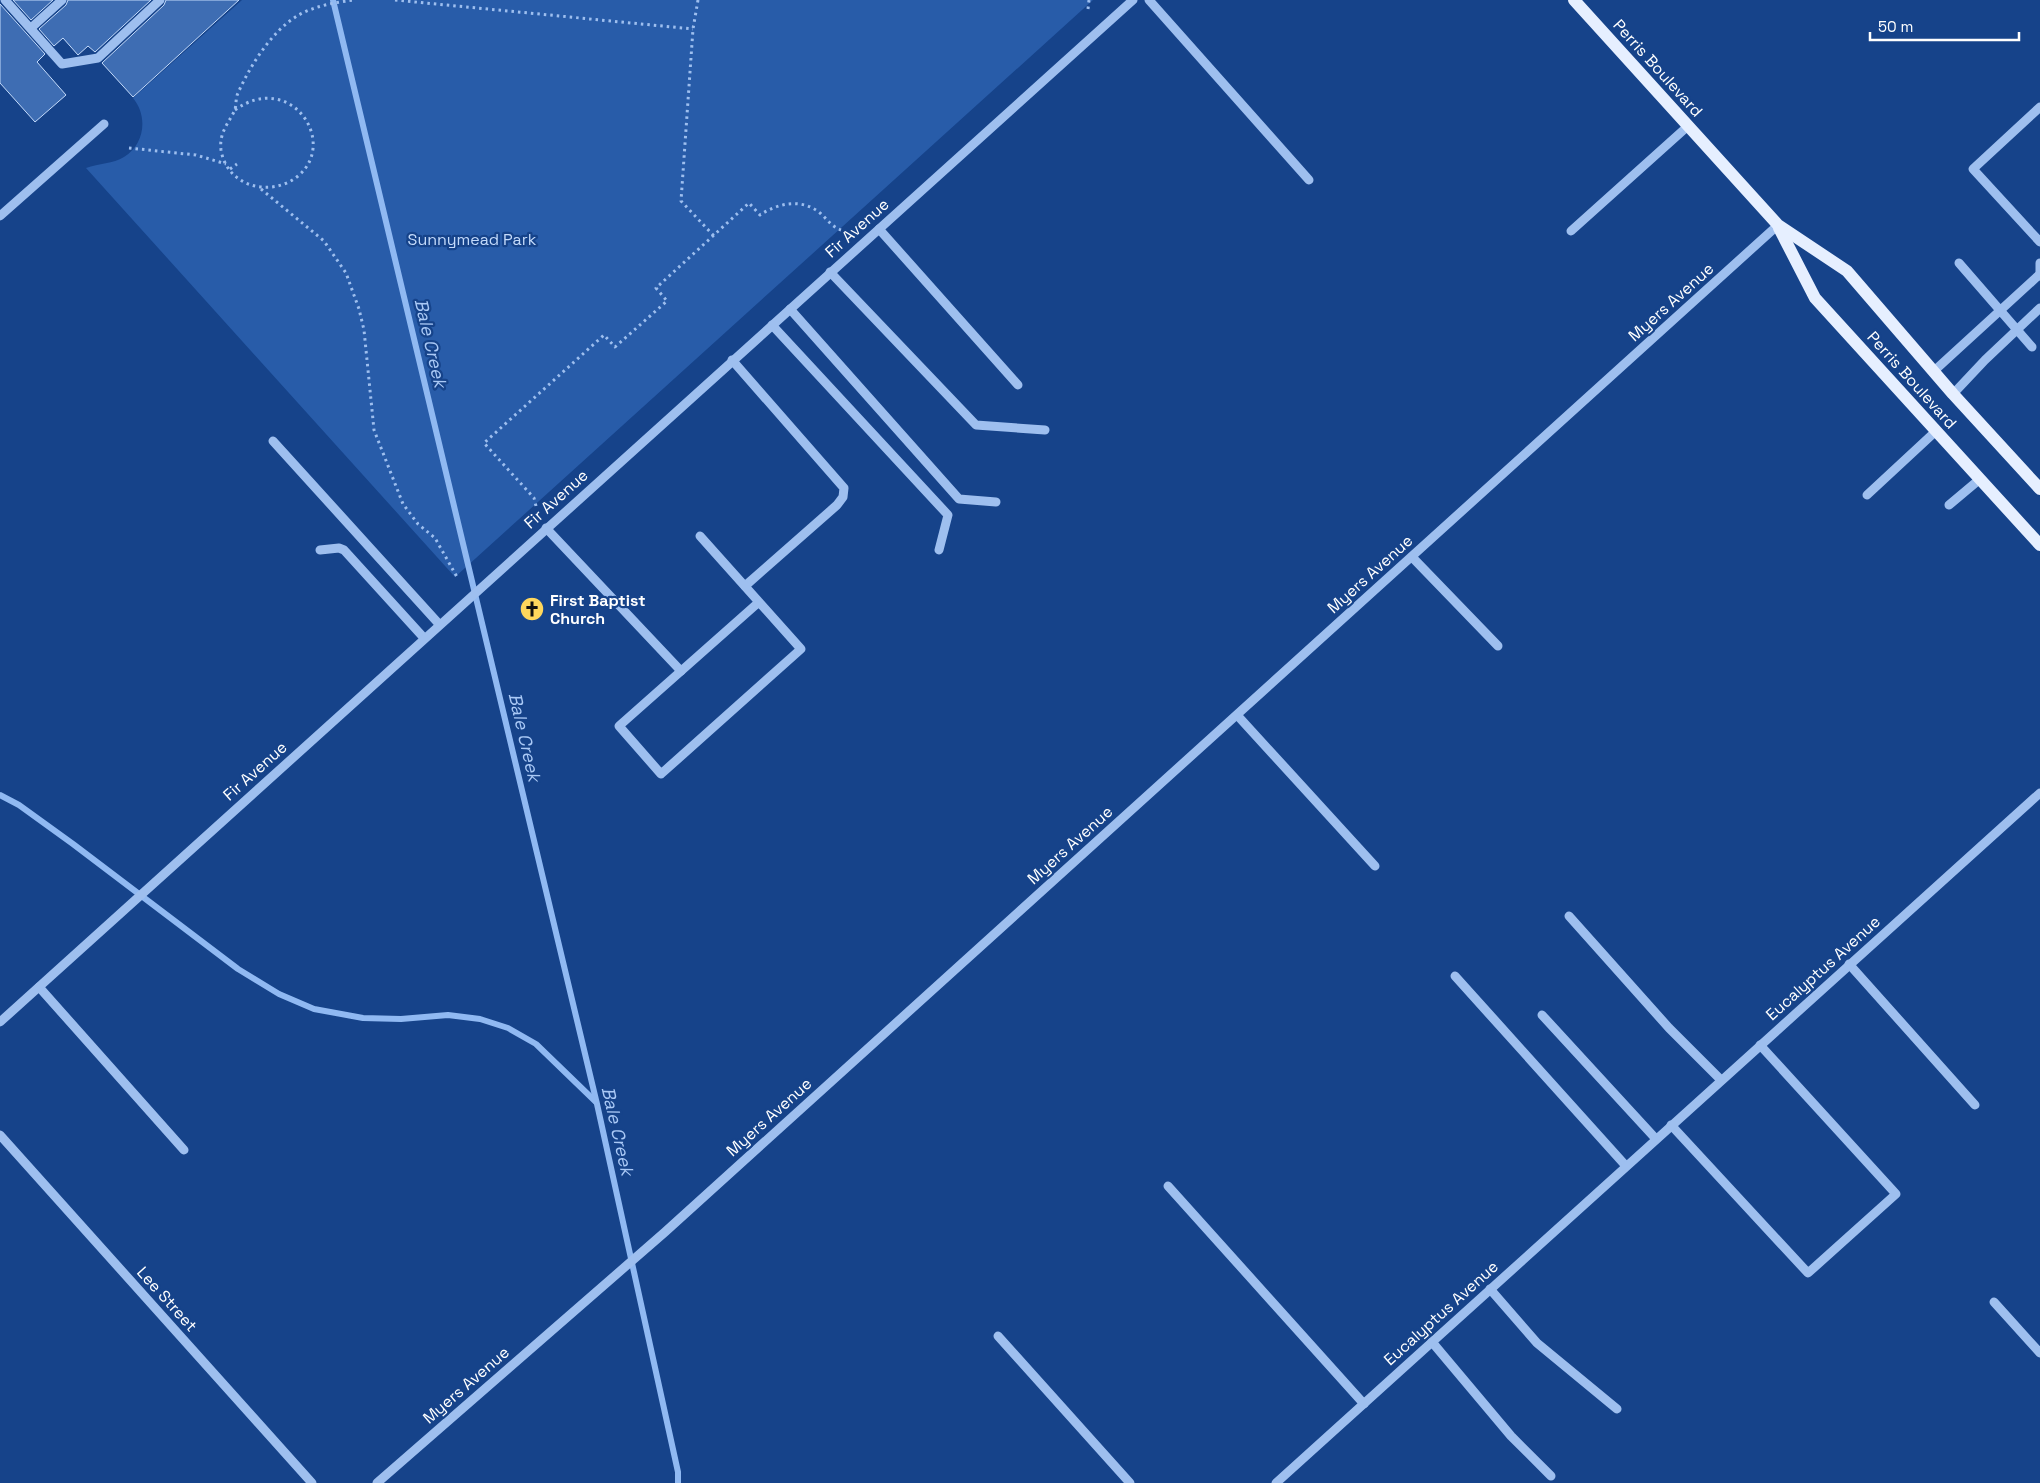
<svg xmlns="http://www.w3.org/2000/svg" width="2040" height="1483" font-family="'Space Grotesk',sans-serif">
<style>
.park{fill:#285ca9}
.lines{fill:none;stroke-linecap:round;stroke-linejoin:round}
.stream{stroke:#90b9f2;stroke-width:6}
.building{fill:#3e6db3;stroke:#c4dbfb}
.path{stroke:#9ebfef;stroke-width:3;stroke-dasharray:2.5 4;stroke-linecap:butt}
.minor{stroke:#9ebfef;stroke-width:9}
.major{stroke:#e6efff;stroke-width:12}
.labels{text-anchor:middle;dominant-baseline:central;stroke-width:4.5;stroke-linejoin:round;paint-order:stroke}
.street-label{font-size:16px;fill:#fff;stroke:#16438a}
.park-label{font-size:16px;fill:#c4dbfb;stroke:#16438a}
.poi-label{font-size:16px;font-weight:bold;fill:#fff;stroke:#16438a;text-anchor:start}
.water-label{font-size:18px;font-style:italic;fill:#aac9f6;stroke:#16438a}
</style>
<rect width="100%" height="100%" fill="#16438a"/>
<path class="park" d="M242,0H1093L455,577L86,168C99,163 113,164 124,157C145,144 148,116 133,98Z"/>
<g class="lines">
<g class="stream">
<polyline points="333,0 597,1104 678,1472 678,1483"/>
<polyline points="0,795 19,805 73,844 238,969 279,994 314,1009 363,1018 401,1019 448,1015 480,1019 508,1028 536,1044 596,1102"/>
</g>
</g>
<g class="building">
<polygon points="13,0 53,0 31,20"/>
<polygon points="68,0 151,0 95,52 88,46 78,55 63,38 54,46 39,29 66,5"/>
<polygon points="166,0 239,0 133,97 102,63 164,5"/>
<polygon points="0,4 45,54 37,62 66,95 35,122 0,83"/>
</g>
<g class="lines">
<g class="path">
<polyline points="395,0 693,29"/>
<polyline points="698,0 693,29 681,201 714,236"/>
<polyline points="1088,9 1089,0"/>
<path d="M235,110C290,70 339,142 298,176C271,198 227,187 221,150C219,134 227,125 234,112C237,106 235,99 238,93C250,66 271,32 297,16C314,6 336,2 355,0"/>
<polyline points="129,148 196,155 226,164"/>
<polyline points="230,169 237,164"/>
<polyline points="261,189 324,241 346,273 359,309 364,330 374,430 403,504 418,524 435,538 457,577"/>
<path d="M536,506L534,498L484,443L604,335L615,347L667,301L656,288L749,203L760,215C778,203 802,198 820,213C827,219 832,227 841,230"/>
</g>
<g class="minor">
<polyline points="5,0 62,64 98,58 160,0"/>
<polyline points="1149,0 1309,180"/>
<polyline points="31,28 62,0"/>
<polyline points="2040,107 1973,169 2040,242"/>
<polyline points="0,216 104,124"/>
<polyline points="879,229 1018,385"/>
<polyline points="1571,231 1688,126"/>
<polyline points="1959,263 2032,347"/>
<polyline points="2040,263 2040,276"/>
<polyline points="830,272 976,425 1045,430"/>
<polyline points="790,309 959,499 996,502"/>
<polyline points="772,325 948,515 939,550"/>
<polyline points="732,360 844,488 843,497 837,505 745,586"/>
<polyline points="1934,371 2040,274"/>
<polyline points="1953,394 1985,360 2040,308"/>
<polyline points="273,441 439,624"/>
<polyline points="1867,495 1936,431"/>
<polyline points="1949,505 1980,479"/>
<polyline points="546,528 681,671"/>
<polyline points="700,536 759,602 619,726 661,774 801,649 759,602"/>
<polyline points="320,550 339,548 344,550 424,638"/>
<polyline points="1412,557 1498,646"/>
<polyline points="1237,715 1375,866"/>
<polyline points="1569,916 1669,1028 1721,1080"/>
<polyline points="1849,964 1975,1105"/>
<polyline points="1455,976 1626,1166"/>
<polyline points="39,987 184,1150"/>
<polyline points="1542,1015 1656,1139"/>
<polyline points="0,1022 1133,0"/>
<polyline points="1671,1125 1808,1273 1896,1194 1760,1045"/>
<polyline points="0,1135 312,1483"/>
<polyline points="1168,1186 1364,1404"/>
<polyline points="1490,1289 1537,1343 1617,1409"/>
<polyline points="1994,1302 2040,1353"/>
<polyline points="998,1336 1130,1483"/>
<polyline points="1432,1342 1511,1436 1551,1476"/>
<polyline points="377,1483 665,1232 1778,225"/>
<polyline points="1276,1483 2040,793"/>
</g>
<g class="major">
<polyline points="1574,0 1778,225 1847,271 1953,394 2040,489"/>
<polyline points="1779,228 1815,298 2040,545"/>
</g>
</g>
<defs>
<g id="church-disc" transform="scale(1.25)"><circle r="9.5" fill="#ffd75c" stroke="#16438a"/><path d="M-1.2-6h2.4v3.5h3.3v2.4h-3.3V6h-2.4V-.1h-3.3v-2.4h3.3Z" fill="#111"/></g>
</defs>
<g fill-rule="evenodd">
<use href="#church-disc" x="532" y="609"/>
</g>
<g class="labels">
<g class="street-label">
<text transform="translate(1658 68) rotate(48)">Perris Boulevard</text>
<text transform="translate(857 228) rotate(-42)">Fir Avenue</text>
<text transform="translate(1671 302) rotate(-42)">Myers Avenue</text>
<text transform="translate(1912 380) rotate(48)">Perris Boulevard</text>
<text transform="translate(556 499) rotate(-42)">Fir Avenue</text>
<text transform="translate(1370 574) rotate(-42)">Myers Avenue</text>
<text transform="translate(255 771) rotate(-42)">Fir Avenue</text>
<text transform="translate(1070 845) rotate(-42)">Myers Avenue</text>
<text transform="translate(1823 968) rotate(-42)">Eucalyptus Avenue</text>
<text transform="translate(769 1117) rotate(-42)">Myers Avenue</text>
<text transform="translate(167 1299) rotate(48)">Lee Street</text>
<text transform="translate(1441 1313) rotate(-42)">Eucalyptus Avenue</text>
<text transform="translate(466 1385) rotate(-41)">Myers Avenue</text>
</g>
<g class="park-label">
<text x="472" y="239">Sunnymead Park</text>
</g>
<g class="poi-label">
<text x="550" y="600">First Baptist<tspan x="550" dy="18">Church</tspan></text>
</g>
<g class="water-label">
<text transform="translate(431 343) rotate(77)">Bale Creek</text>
<text transform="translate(525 737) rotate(77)">Bale Creek</text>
<text transform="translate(618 1131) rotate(77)">Bale Creek</text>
</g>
</g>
<path d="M1870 32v8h149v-8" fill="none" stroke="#ffffff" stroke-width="2.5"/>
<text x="1878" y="32" font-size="15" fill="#ffffff" stroke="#16438a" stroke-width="4" paint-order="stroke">50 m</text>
</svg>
